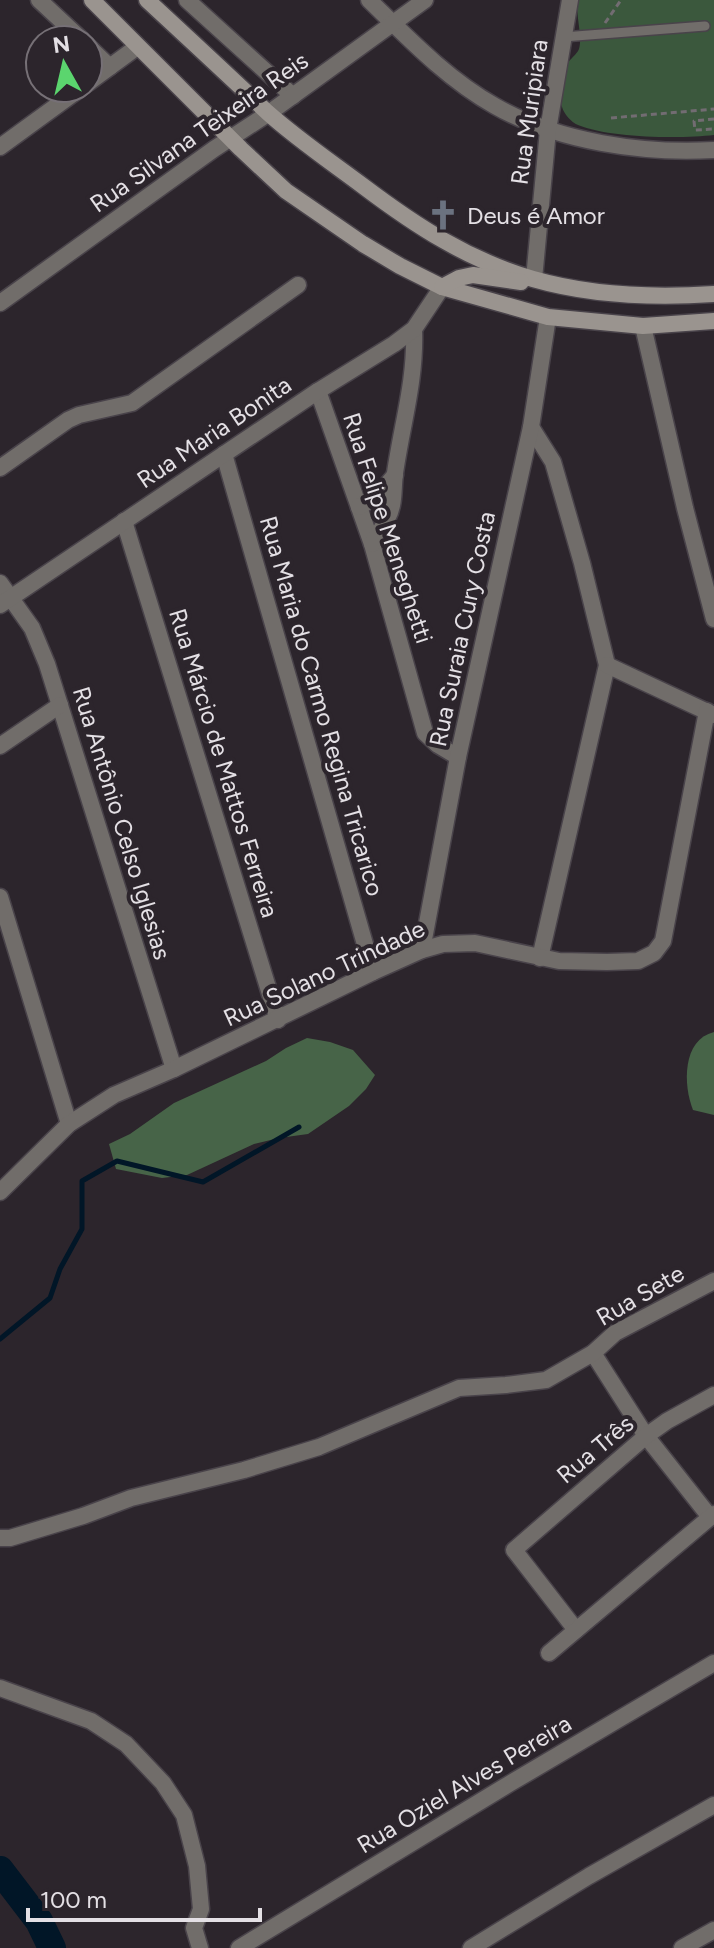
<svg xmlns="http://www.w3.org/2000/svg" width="714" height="1948" font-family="Figtree,sans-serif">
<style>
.green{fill:#3b583d}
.forest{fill:#476448}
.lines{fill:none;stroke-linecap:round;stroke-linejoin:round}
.stream{stroke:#011627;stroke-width:5}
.river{stroke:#011627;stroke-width:28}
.service-casing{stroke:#49434a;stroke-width:12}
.minor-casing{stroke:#49434a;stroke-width:19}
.tertiary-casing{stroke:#49434a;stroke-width:19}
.secondary-casing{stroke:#49434a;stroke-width:19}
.path{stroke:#726c72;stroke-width:3;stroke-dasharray:6 4;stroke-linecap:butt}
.service{stroke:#716d6a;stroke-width:9}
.minor{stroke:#716d6a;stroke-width:16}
.tertiary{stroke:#716d6a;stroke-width:16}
.secondary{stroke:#9a948f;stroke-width:16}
.labels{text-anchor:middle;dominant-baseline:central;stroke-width:8;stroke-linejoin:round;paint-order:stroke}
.street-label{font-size:24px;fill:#e4e0e5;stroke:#2c252c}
.poi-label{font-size:24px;fill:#e4e0e5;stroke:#2c252c;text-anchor:start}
</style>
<rect width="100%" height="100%" fill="#2c252c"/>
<path class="green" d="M578,0H714V135C680,139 609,138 578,125C571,122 564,114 562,107C559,99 564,71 567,64C570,59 577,54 579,49C583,37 575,14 578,0Z"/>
<g class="forest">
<path d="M714,1032V1115L693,1110C683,1085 682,1040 714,1032Z"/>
<polygon points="307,1038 330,1042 353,1050 375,1075 366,1089 349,1106 308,1134 279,1138 254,1144 187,1175 162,1178 116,1169 109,1144 130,1134 174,1103 266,1061 286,1048"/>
</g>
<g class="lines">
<polyline class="stream" points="0,1339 50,1298 60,1269 82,1229 82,1181 117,1161 203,1182 299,1127"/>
<polyline class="river" points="0,1870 39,1921 52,1948"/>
<g class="service-casing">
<polyline id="service" points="563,37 705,26"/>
</g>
<g class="minor-casing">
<g id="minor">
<polyline points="39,0 82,40"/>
<polyline points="187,0 293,96"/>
<path d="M369,0C408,38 447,79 495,106C558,142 643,154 714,150"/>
<polyline points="88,46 110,67"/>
<polyline points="88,83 137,47"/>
<polyline points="269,113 425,0"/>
<polyline points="0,147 81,88"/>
<polyline points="534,279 548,130 570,0"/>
<polyline points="643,326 685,508 714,619"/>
<polyline points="318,391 372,544 425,733 438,745 458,757"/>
<polyline points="531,427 553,462 582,563 607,665 540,958"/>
<polyline points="224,454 373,972"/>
<polyline points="0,468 68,420 79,415 132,403 298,285"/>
<path d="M359,507C374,499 385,488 395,475"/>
<polyline points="124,521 278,1020"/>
<path d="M372,544C377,535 384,526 388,517C395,503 393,488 395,473C402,424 416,380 414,329"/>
<polyline points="0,583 32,628 47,664 174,1069"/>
<polyline points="0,605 318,391 394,344 414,329 442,287"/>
<polyline points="607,665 714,715"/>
<polyline points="0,746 60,705"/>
<polyline points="0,897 69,1124"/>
<polyline points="422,950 458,757 531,427 548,317"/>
<polyline points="0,1192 69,1124 114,1095 174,1069 373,972 422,950 443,944 475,943 559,961 607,962 638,961 654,953 663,941 707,711"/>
<polyline points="593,1353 646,1436 710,1517"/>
<polyline points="0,1538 10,1538 83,1516 131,1498 244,1470 319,1447 459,1388 506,1385 546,1380 593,1353 615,1333 714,1281"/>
<polyline points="576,1630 514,1550 646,1436 667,1421 714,1395"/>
<polyline points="549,1653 714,1514"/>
<polyline points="0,1688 91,1721 126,1744 163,1783 184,1815 197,1866 201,1909 194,1928 200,1948"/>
<polyline points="239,1948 509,1784 714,1663"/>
<polyline points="471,1948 589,1876 714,1805"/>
<polyline points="682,1948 714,1930"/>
</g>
</g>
<g class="tertiary-casing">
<polyline id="tertiary" points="0,303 214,149 269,113"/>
</g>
<g class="secondary-casing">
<g id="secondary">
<polyline points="92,0 241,149 286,191 363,244 400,266 442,287 548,317 643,326 714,321"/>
<path d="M147,0C187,37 227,74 267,112C297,139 331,162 363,186C416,226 468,260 533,279C592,296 654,298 714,294"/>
<polyline points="442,287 459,278 473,275 521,282"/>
</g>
</g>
<g class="path">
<polyline points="605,23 621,0"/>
<polyline points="611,118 714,109"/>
<polyline points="714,119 694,121 695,130 714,129"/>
</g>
<use href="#service" class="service"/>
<use href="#minor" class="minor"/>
<use href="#tertiary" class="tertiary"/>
<use href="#secondary" class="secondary"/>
</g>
<defs>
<g id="church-bare" transform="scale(2.4)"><path d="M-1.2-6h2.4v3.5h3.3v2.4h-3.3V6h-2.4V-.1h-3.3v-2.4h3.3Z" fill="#6b7280" stroke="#2c252c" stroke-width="2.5" paint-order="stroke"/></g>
</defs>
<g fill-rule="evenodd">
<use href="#church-bare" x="443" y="215"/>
</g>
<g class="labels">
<g class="street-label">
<text transform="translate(529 112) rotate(-82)">Rua Muripiara</text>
<text transform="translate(199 132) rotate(-35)">Rua Silvana Teixeira Reis</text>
<text transform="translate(214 432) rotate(-34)">Rua Maria Bonita</text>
<text transform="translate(388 528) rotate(72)">Rua Felipe Meneghetti</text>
<text transform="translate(462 629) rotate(-78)">Rua Suraia Cury Costa</text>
<text transform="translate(322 706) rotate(74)">Rua Maria do Carmo Regina Tricarico</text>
<text transform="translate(224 763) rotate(73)">Rua Márcio de Mattos Ferreira</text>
<text transform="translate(122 823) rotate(73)">Rua Antônio Celso Iglesias</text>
<text transform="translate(324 973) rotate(-25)">Rua Solano Trindade</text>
<text transform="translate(640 1295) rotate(-30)">Rua Sete</text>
<text transform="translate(595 1449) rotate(-40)">Rua Três</text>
<text transform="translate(464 1784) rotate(-31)">Rua Oziel Alves Pereira</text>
</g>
<g class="poi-label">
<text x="467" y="215">Deus é Amor</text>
</g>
</g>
<g transform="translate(64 64) rotate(352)"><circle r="38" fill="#2c252c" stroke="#767076" stroke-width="2"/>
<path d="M0-6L14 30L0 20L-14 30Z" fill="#5bd56e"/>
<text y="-12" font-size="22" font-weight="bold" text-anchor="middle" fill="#e4e0e5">N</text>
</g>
<path d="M28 1908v12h232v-12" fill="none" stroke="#e4e0e5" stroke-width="4"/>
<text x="40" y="1908" font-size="24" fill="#e4e0e5" stroke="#2c252c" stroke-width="6" paint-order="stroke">100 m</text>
</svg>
